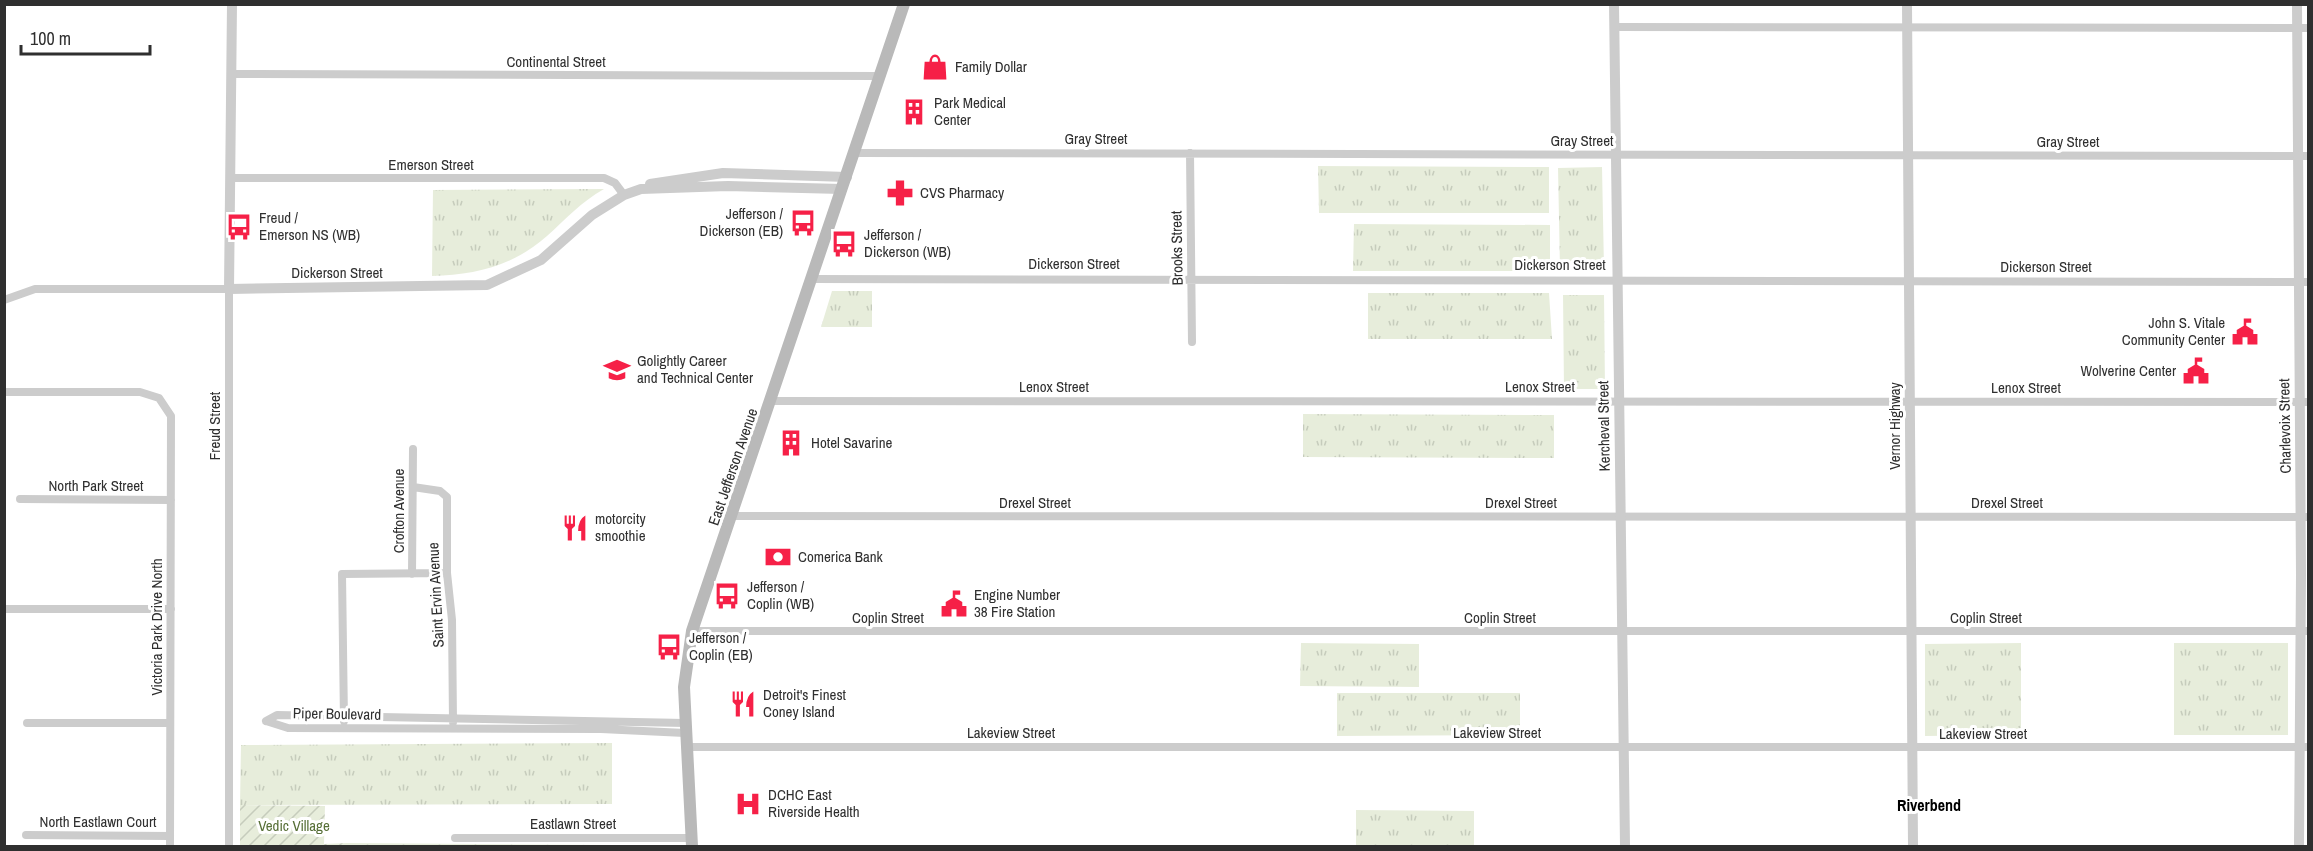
<svg xmlns="http://www.w3.org/2000/svg" width="2313" height="851" font-family="'Archivo Narrow',sans-serif">
	<defs>
		<pattern id="grass-tufts" width="24" height="20" patternUnits="userSpaceOnUse" patternTransform="scale(1.5)"><rect width="24" height="20" fill="#e7eddb"/><path d="M3 7l-1-3M5 7V3M7 7l1-3M15 17l-1-3M17 17v-4M19 17l1-3" fill="none" stroke="#c6ccbc"/></pattern>
		<pattern id="garden-furrows" width="10" height="10" patternUnits="userSpaceOnUse" patternTransform="scale(1.5)"><rect width="10" height="10" fill="#e7eddb"/><path d="M-1 1l2-2M0 10L10 0M9 11l2-2" fill="none" stroke="#c6ccbc"/></pattern>
	</defs>
	<rect width="100%" height="100%" fill="#fff"/>
	<!-- grass -->
	<path fill="url(#grass-tufts)" d="M1318 166 1549 167V213H1319Z
		M1602 167 1604 268 1560 269 1558 168Z
		M604 189C581 202 566 219 547 236 513 266 476 275 432 276L433 190Z
		M1354 224 1550 225V271H1353Z
		M832 291H872V327H821Z
		M1368 293H1549L1552 339H1368Z
		M1563 295H1604L1605 389H1564Z
		M1303 414 1554 415V458L1303 457Z
		M1301 643 1419 644V687L1300 686Z
		M2021 643V735L1925 736V644Z
		M2174 643H2288V735H2174Z
		M1337 693H1520V735L1337 736Z
		M612 743V804L240 805 241 745Z
		M1356 810 1474 811V846H1356Z
		M347 843 615 845V846H347Z"/>
	<!-- garden -->
	<path fill="url(#garden-furrows)" d="M240 805 325 806 324 844 347 843V846H240Z"/>
	<g fill="none" stroke-linecap="round" stroke-linejoin="round">
		<!-- minor -->
		<path stroke="#ccc" stroke-width="8" d="M1614 27 2308 28
			M232 74 881 76
			M855 153 2308 156
			M1190 153 1192 342
			M231 178H604L615 183 624 195
			M812 279 2308 282
			M4 300 35 289H229V846
			M4 392H140L159 398 171 416 170 846
			M772 401 2308 402
			M413 487 440 491 447 497V573L452 620 453 722
			M20 499 171 500
			M733 516 2308 517
			M412 574 413 449
			M4 609H171
			M692 631H2308
			M266 721 277 715 685 723
			M266 721 288 728 601 729 685 733
			M344 721 342 574 447 573
			M27 723H170
			M686 747H2308
			M26 835 170 836
			M455 838H691"/>
		<!-- tertiary -->
		<path stroke="#ccc" stroke-width="10" d="M232 4 229 289 487 285 541 260 592 215 624 195 641 189 728 186 842 189
			M1614 4 1625 846
			M1907 4 1913 846
			M2297 4 2301 574 2299 846
			M650 184 723 173 847 177"/>
		<!-- secondary -->
		<path stroke="#b9b9b9" stroke-width="12" d="M692 846 684 687 692 631 904 4"/>
	</g>
	<!-- icons -->
	<defs>
		<g id="shop-bare" transform="scale(2.07)"><path d="M-5-2.5h2.3a2.7 3.5 0 0 1 5.4 0H5L5.5 6h-11ZM-1.5-2.5h3a1.5 2.3 0 0 0-3 0Z" fill="#f62047" stroke="#fff" stroke-width="2.5" paint-order="stroke"/></g>
		<g id="building-bare" transform="scale(2.07)"><path d="M-4-6H4V6H1V3H-1V6H-4ZM-2.5-4.3h1.7v1.8h-1.7ZM.8-4.3h1.7v1.8H.8ZM-2.5-1h1.7V.8h-1.7ZM.8-1h1.7V.8H.8Z" fill="#f62047" stroke="#fff" stroke-width="2.5" paint-order="stroke"/></g>
		<g id="pharmacy-bare" transform="scale(2.07)"><path d="M-2-6h4v4h4v4h-4v4h-4v-4h-4v-4h4Z" fill="#f62047" stroke="#fff" stroke-width="2.5" paint-order="stroke"/></g>
		<g id="bus-bare" transform="scale(2.07)"><path d="M-5-6H5V4H4V6H2V4H-2V6H-4V4H-5ZM-3.5-4V0h7V-4ZM-3.5 1.2v1.5H-2V1.2ZM2 1.2v1.5H3.5V1.2Z" fill="#f62047" stroke="#fff" stroke-width="2.5" paint-order="stroke"/></g>
		<g id="civic-bare" transform="scale(2.07)"><path d="M-.6-6.5H3V-4.5H.6V-3L4-1V1h2V6H-6V1h2V-1L-.6-3ZM-1.2 2.5V6h2.4V2.5Z" fill="#f62047" stroke="#fff" stroke-width="2.5" paint-order="stroke"/></g>
		<g id="school-bare" transform="scale(2.07)"><path d="M0-5L7-2L0 1L-7-2ZM-4 1L0 2.5L4 1V4Q0 6-4 4Z" fill="#f62047" stroke="#fff" stroke-width="2.5" paint-order="stroke"/></g>
		<g id="restaurant-bare" transform="scale(2.07)"><path d="M-5-6h1v4h1v-4h1v4h1v-4h1v5L-1.5 .5V6h-2V.5L-5-1ZM5-6V6H3V1.5H1.5Q1.5-4 5-6Z" fill="#f62047" stroke="#fff" stroke-width="2.5" paint-order="stroke"/></g>
		<g id="bank-bare" transform="scale(2.07)"><path d="M-6-4H6V4H-6ZM0-2.3a2.3 2.3 0 1 0 0 4.6a2.3 2.3 0 1 0 0-4.6Z" fill="#f62047" stroke="#fff" stroke-width="2.5" paint-order="stroke"/></g>
		<g id="hospital-bare" transform="scale(2.07)"><path d="M-5-5h3v3.5h4V-5h3V5h-3V1.5h-4V5h-3Z" fill="#f62047" stroke="#fff" stroke-width="2.5" paint-order="stroke"/></g>
	</defs>
	<g fill-rule="evenodd">
		<use href="#shop-bare" x="935" y="67"/>
		<use href="#building-bare" x="914" y="112"/>
		<use href="#pharmacy-bare" x="900" y="193"/>
		<use href="#bus-bare" x="803" y="223"/>
		<use href="#bus-bare" x="239" y="227"/>
		<use href="#bus-bare" x="844" y="244"/>
		<use href="#civic-bare" x="2245" y="332"/>
		<use href="#school-bare" x="617" y="370"/>
		<use href="#civic-bare" x="2196" y="371"/>
		<use href="#building-bare" x="791" y="443"/>
		<use href="#restaurant-bare" x="575" y="528"/>
		<use href="#bank-bare" x="778" y="557"/>
		<use href="#bus-bare" x="727" y="596"/>
		<use href="#civic-bare" x="954" y="604"/>
		<use href="#bus-bare" x="669" y="647"/>
		<use href="#restaurant-bare" x="743" y="704"/>
		<use href="#hospital-bare" x="748" y="804"/>
	</g>
	<g text-anchor="middle" stroke-width="6" stroke-linejoin="round" paint-order="stroke">
		<!-- street labels -->
		<g font-size="15" fill="#2f2f2f" stroke="#fff">
			<text x="556" y="67">Continental Street</text>
			<text x="1096" y="144">Gray Street</text>
			<text x="1582" y="146">Gray Street</text>
			<text x="2068" y="147">Gray Street</text>
			<text x="431" y="170">Emerson Street</text>
			<text transform="translate(1177 248) rotate(-91)" y="5">Brooks Street</text>
			<text x="1074" y="269">Dickerson Street</text>
			<text x="1560" y="270">Dickerson Street</text>
			<text x="2046" y="272">Dickerson Street</text>
			<text x="337" y="278">Dickerson Street</text>
			<text x="1054" y="392">Lenox Street</text>
			<text x="1540" y="392">Lenox Street</text>
			<text x="2026" y="393">Lenox Street</text>
			<text transform="translate(215 426) rotate(-90)" y="5">Freud Street</text>
			<text transform="translate(1604 426) rotate(-91)" y="5">Kercheval Street</text>
			<text transform="translate(1895 426) rotate(-90)" y="5">Vernor Highway</text>
			<text transform="translate(2285 426) rotate(-91)" y="5">Charlevoix Street</text>
			<text transform="translate(733 467) rotate(-71)" y="5">East Jefferson Avenue</text>
			<text x="96" y="491">North Park Street</text>
			<text x="1035" y="508">Drexel Street</text>
			<text x="1521" y="508">Drexel Street</text>
			<text x="2007" y="508">Drexel Street</text>
			<text transform="translate(399 511) rotate(-90)" y="5">Crofton Avenue</text>
			<text transform="translate(436 595) rotate(-93)" y="5">Saint Ervin Avenue</text>
			<text x="888" y="623">Coplin Street</text>
			<text x="1500" y="623">Coplin Street</text>
			<text x="1986" y="623">Coplin Street</text>
			<text transform="translate(157 627) rotate(-90)" y="5">Victoria Park Drive North</text>
			<text transform="translate(337 714) rotate(1)" y="5">Piper Boulevard</text>
			<text x="1011" y="738">Lakeview Street</text>
			<text x="1497" y="738">Lakeview Street</text>
			<text x="1983" y="739">Lakeview Street</text>
			<text x="98" y="827">North Eastlawn Court</text>
			<text x="573" y="829">Eastlawn Street</text>
		</g>
		<!-- poi labels -->
		<g font-size="15" fill="#2f2f2f" stroke="#fff" text-anchor="start">
			<text x="955" y="72">Family Dollar</text>
			<text x="934" y="108">Park Medical<tspan x="934" dy="17">Center</tspan></text>
			<text x="920" y="198">CVS Pharmacy</text>
			<text x="783" y="219" text-anchor="end">Jefferson /<tspan x="783" dy="17">Dickerson (EB)</tspan></text>
			<text x="259" y="223">Freud /<tspan x="259" dy="17">Emerson NS (WB)</tspan></text>
			<text x="864" y="240">Jefferson /<tspan x="864" dy="17">Dickerson (WB)</tspan></text>
			<text x="2225" y="328" text-anchor="end">John S. Vitale<tspan x="2225" dy="17">Community Center</tspan></text>
			<text x="637" y="366">Golightly Career<tspan x="637" dy="17">and Technical Center</tspan></text>
			<text x="2176" y="376" text-anchor="end">Wolverine Center</text>
			<text x="811" y="448">Hotel Savarine</text>
			<text x="595" y="524">motorcity<tspan x="595" dy="17">smoothie</tspan></text>
			<text x="798" y="562">Comerica Bank</text>
			<text x="747" y="592">Jefferson /<tspan x="747" dy="17">Coplin (WB)</tspan></text>
			<text x="974" y="600">Engine Number<tspan x="974" dy="17">38 Fire Station</tspan></text>
			<text x="689" y="643">Jefferson /<tspan x="689" dy="17">Coplin (EB)</tspan></text>
			<text x="763" y="700">Detroit's Finest<tspan x="763" dy="17">Coney Island</tspan></text>
			<text x="768" y="800">DCHC East<tspan x="768" dy="17">Riverside Health</tspan></text>
		</g>
		<!-- park labels -->
		<g font-size="15" fill="#576f37" stroke="#fff">
			<text x="294" y="831">Vedic Village</text>
		</g>
		<!-- neighbourhood labels -->
		<g font-size="16" font-weight="bold" fill="#000" stroke="#fff">
			<text x="1929" y="811">Riverbend</text>
		</g>
	</g>
	<!-- border -->
	<rect width="2313" height="851" fill="none" stroke="#2f2f2f" stroke-width="12"/>
	<!-- scale -->
	<path d="M21 45v9h129v-9" fill="none" stroke="#2f2f2f" stroke-width="3"/>
	<text x="30" y="45" font-size="18" fill="#2f2f2f" stroke="#ffffff" stroke-width="4.5" paint-order="stroke">100 m</text>
</svg>
